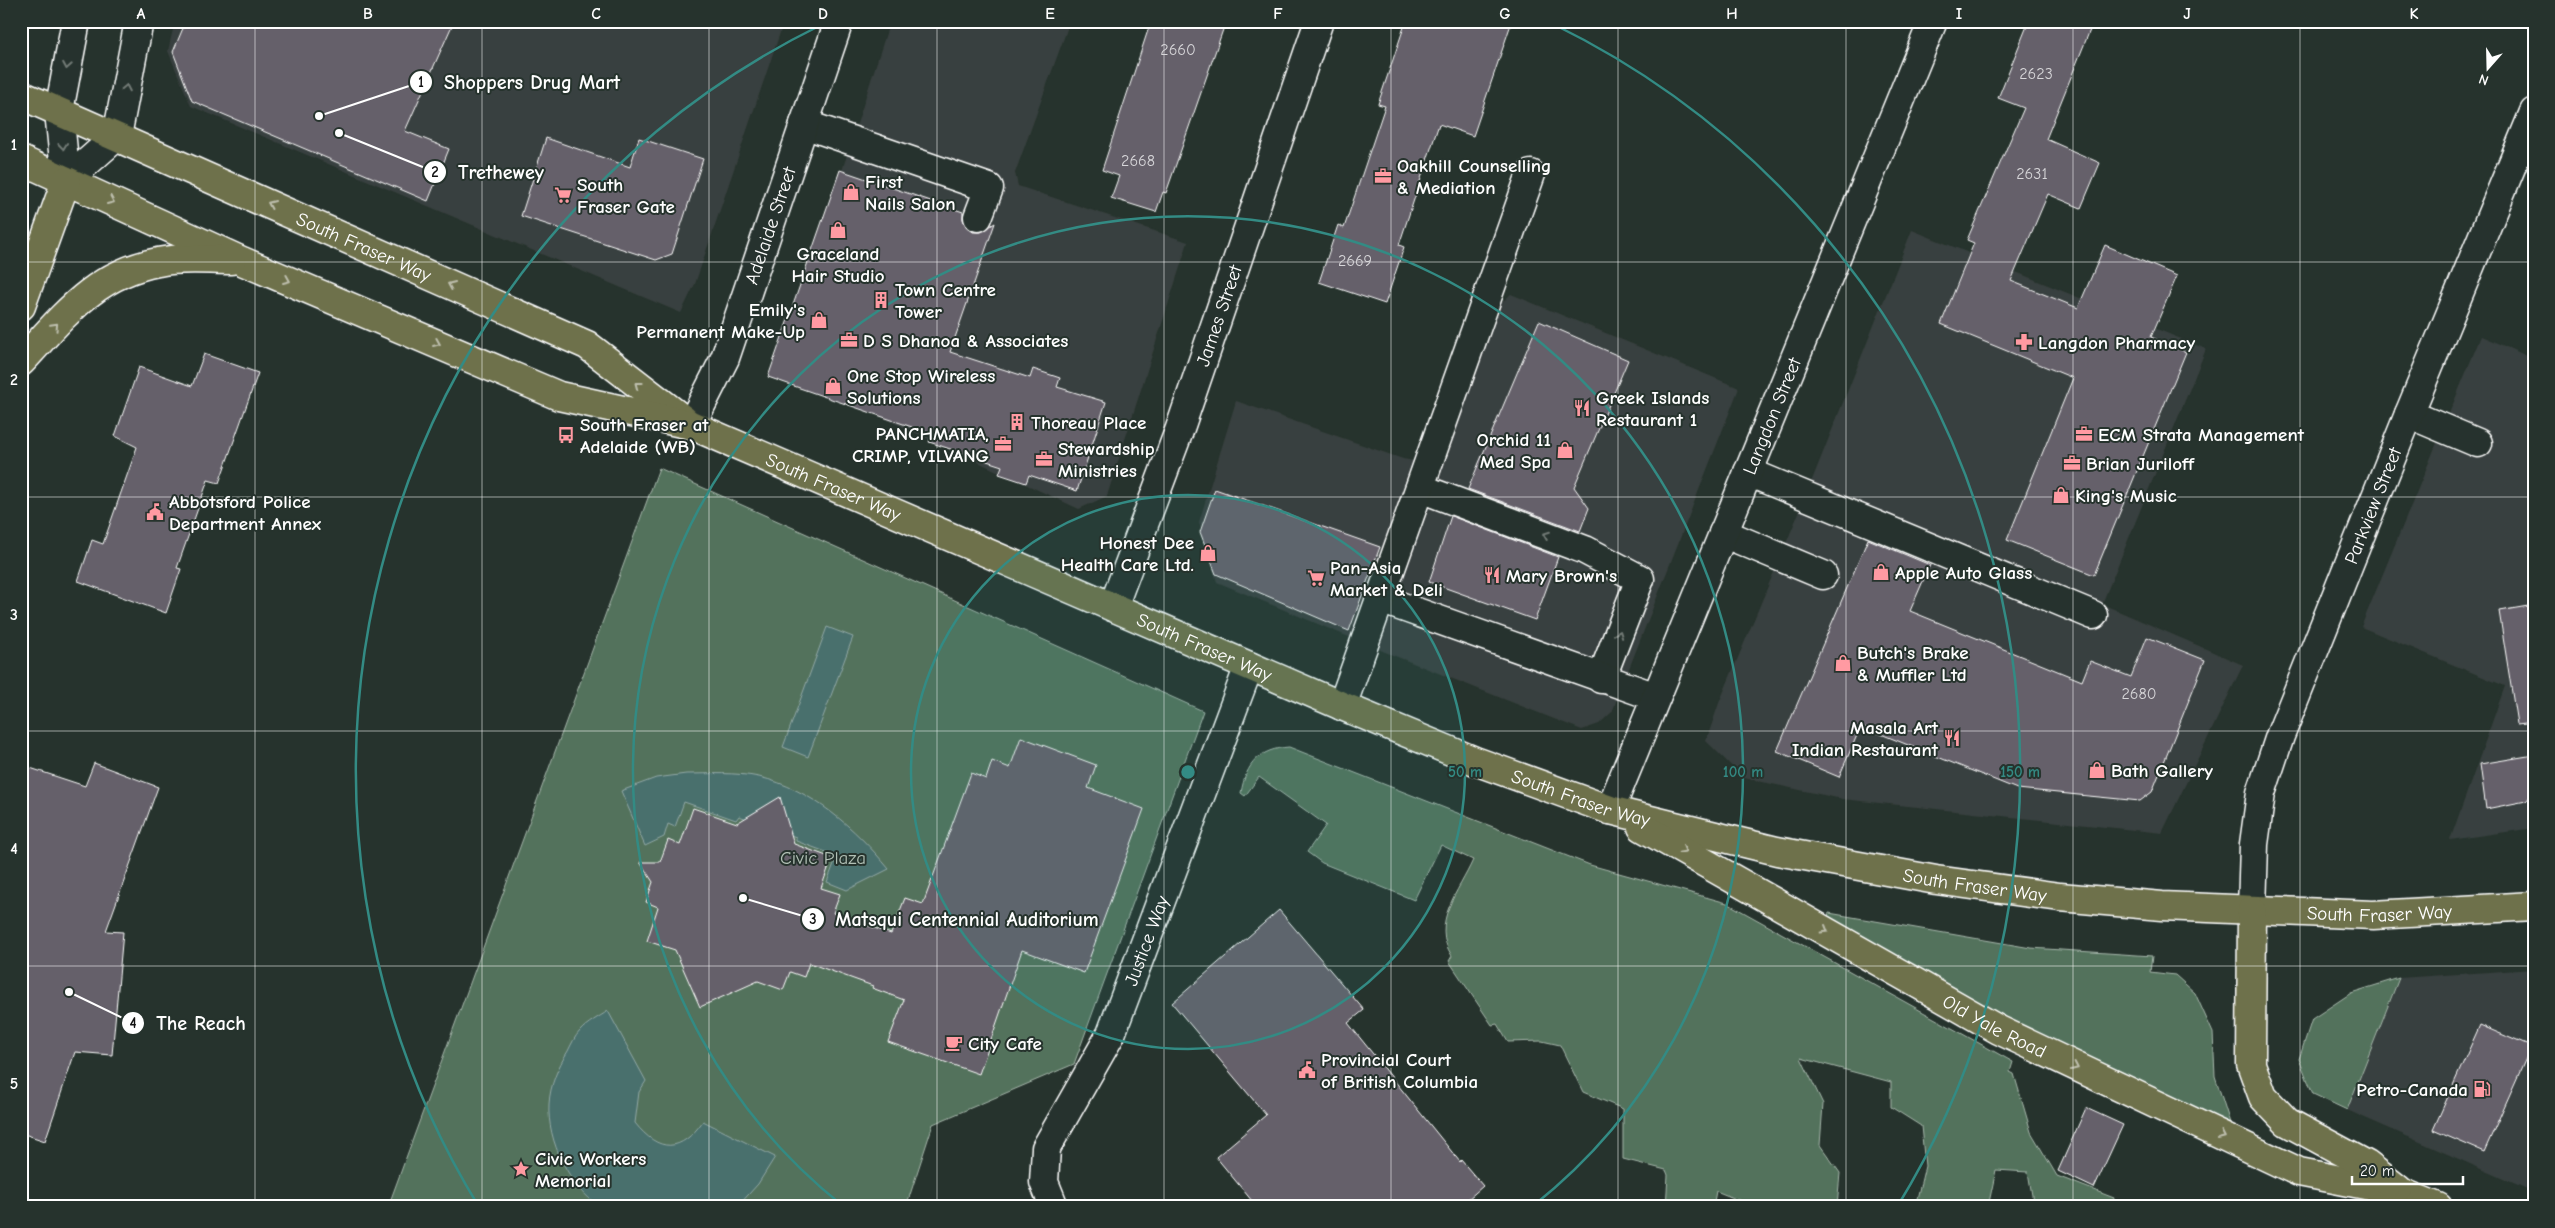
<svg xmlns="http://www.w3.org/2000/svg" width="2555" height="1228" font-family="'Comic Neue',sans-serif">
	<rect width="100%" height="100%" fill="#26332d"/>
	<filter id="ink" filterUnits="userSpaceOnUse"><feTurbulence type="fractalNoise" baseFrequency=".02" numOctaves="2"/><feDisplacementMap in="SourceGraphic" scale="10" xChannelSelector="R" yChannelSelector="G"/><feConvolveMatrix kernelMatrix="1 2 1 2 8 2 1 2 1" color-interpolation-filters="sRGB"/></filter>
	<g filter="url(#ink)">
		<!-- built -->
		<path fill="#39403f" d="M175 21H784L695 284 681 313 191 106 168 51Z
			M890 21H1070L1015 173 1018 186 1188 242 1107 496 1079 509 804 381 788 339Z
			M1912 230 2206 349 2102 604 2243 665 2162 833 1842 799 1744 778 1706 741 1719 703 1800 510Z
			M1511 294 1739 388 1612 712 1599 724 1582 730 1385 652 1217 582 1199 522 1236 401 1403 459 1441 466 1500 304Z
			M2481 336 2534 359V828L2450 840 2505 686 2361 627Z
			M2534 969V1192L2347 1110 2399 978Z"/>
		<!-- green -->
		<path fill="#52725b" stroke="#a8b8ad" d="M659 468 1203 711 1074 1064 933 1124 906 1207H388Z
			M1289 747 1590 865 1727 903 2013 1062 2010 1072 2014 1074 2031 1132 2057 1176 2114 1198 2112 1207H2034L2028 1172 1996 1170 1988 1207H1915L1925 1166 1921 1126 1891 1107V1082L1801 1058 1823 1104 1820 1145 1840 1173 1837 1207H1756L1716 1191 1713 1207H1666L1668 1175 1666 1170 1623 1159V1109L1583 1092 1560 1045 1542 1041 1508 1042 1497 1024 1492 1025 1449 961 1452 956C1430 922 1459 892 1473 860L1441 845 1414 900 1322 863 1307 852 1326 825 1259 777 1245 796 1241 793C1246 763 1260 749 1289 747Z
			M1829 913 2031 948 2152 956 2150 972 2175 975 2195 993 2213 1033 2215 1076 2230 1123 2005 1020 1827 919Z
			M2399 978 2347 1110 2313 1094 2299 1059 2312 1019 2351 993Z"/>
		<!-- water -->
		<path fill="#4a6f6d" stroke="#92a9a7" d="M827 627 853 637 808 757 783 747Z
			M686 774C710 774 735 772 759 777 812 789 855 828 889 869L847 890 827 882 837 856 796 841V837L739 816 736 820 684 802 675 827 668 824 664 837 645 846 621 791 656 778Z
			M608 1011 646 1081 639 1092 635 1123C659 1153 681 1153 703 1121L775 1157 758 1184 739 1205 735 1207H600C569 1186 547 1141 549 1104 550 1085 558 1067 568 1051 571 1045 575 1036 580 1031 587 1023 599 1017 608 1011Z"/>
		<!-- building -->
		<path fill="#65606a" stroke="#fff" d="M186 21H454L405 131 449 149 428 201 192 101 173 52Z
			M1151 21H1226L1166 193 1163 192 1156 212 1111 198 1119 176 1102 170Z
			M1406 21H1512L1473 136 1439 124 1399 245 1404 247 1385 304 1319 282 1338 225 1344 228 1385 106 1378 104Z
			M2029 21H2068L2090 30 2046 139 2100 163 2081 208 2048 194 2011 281 2078 308 2105 245 2177 276 2151 337 2186 352 2094 575 2007 540 2073 378 1941 324 1974 243 1967 240 2024 108 1998 98Z
			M546 138 630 167 639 138 703 159 672 254 656 260 521 216Z
			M840 170 963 212V219L966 226 973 232H981L995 223 950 352 1030 378 1033 369 1060 378 1057 387 1106 402 1077 491 1029 475 1026 483 999 474 1002 466 929 442 932 434 768 377Z
			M1539 321 1628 360 1574 487 1589 508 1580 531 1468 489Z
			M204 354 258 373 219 483 208 480 177 568 181 569 166 613 78 581 92 540 103 544 137 447 115 436 139 367 192 386Z
			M1215 489 1380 547 1349 631 1216 574 1200 532Z
			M1451 516 1558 557 1535 620 1429 582Z
			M1868 539 1930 565 1910 611 2082 681 2090 661 2131 677 2147 637 2205 660 2152 792 2140 801 2017 789 1861 726 1839 777 1777 751Z
			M2534 605V722L2517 724 2499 611Z
			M1021 737 1096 765 1088 788 1144 809 1084 973 1022 950 979 1074 888 1042 904 1000 872 988 873 986 809 963 804 977 790 972 783 990 758 981 700 1007 675 950 647 941 658 907 646 902 653 882 640 862H660L668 840 680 845 693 808 737 823 780 797 794 844 832 858 821 888 840 894 833 913 891 934 905 898 923 904 971 773 986 779 992 761 1010 768Z
			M2534 755V792L2526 801 2486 809 2480 764Z
			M94 763 158 787 106 931 123 932 112 1055 75 1052 45 1141 21 1133V765L85 786Z
			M1279 910 1364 1010 1348 1023 1460 1162 1461 1160 1483 1186 1459 1207H1257L1216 1157 1266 1115 1172 1003Z
			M2480 1025 2531 1047 2484 1152 2433 1130Z
			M2086 1108 2123 1125 2094 1188 2058 1171Z"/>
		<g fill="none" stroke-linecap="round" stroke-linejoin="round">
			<!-- minor casing -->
			<g stroke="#fff" stroke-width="31">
				<g id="minor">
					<path d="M804 124 989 188 978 217"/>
					<path d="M66 181 117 136 139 21"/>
					<path d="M66 181 59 111 76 21"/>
					<path d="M2409 414 2478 443"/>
					<path id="s1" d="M691 425 725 358 839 21"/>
					<path d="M1748 472 2093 615"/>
					<path d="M1420 488 1585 550 1640 579 1601 679"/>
					<path d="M1723 533 1823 575"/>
					<path d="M1380 599 1656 697"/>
					<path id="s2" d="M1113 607 1179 431 1319 21"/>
					<path d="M1342 706 1531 174"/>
					<path id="s3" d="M1610 810 1933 21"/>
					<path id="s4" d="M2252 910 2254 844 2261 793 2280 736 2409 414 2534 112"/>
					<path id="s5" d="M1054 1207 1044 1182 1046 1148 1111 1034 1249 666"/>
				</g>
			</g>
			<!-- major casing -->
			<g stroke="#fff" stroke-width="31">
				<g id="major">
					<path id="s6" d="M21 95 587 345 684 420"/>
					<path id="s7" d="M21 160 242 261 559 396 691 425 1342 706 1475 761 1610 810 1777 851 1936 880 2060 897 2162 906 2373 915 2534 906"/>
					<path d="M21 306 66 181"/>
					<path d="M21 362C63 317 94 274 158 262 181 257 207 260 231 260"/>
					<path id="s8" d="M1642 827 1999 1030 2299 1172 2401 1192 2438 1207"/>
					<path d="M2252 910 2251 1064 2263 1097 2287 1122 2367 1165 2398 1189"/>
				</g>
			</g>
			<!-- minor -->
			<use href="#minor" stroke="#26332d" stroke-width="28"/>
			<!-- major -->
			<use href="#major" stroke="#6e714b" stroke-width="28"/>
		</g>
		<!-- one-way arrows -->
		<defs><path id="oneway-chevron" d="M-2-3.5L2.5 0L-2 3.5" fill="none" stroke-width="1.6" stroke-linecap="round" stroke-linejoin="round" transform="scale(1.25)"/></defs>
		<g stroke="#727a76">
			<use href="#oneway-chevron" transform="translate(67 66) rotate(100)"/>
			<use href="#oneway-chevron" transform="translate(126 88) rotate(-79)"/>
			<use href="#oneway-chevron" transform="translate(63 146) rotate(84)"/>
			<use href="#oneway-chevron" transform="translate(1546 535) rotate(-159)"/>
			<use href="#oneway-chevron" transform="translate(1619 634) rotate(-69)"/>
		</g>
		<g stroke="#bebfae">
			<use href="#oneway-chevron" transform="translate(111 201) rotate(24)"/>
			<use href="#oneway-chevron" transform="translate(271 204) rotate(-156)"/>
			<use href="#oneway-chevron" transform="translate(287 280) rotate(23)"/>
			<use href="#oneway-chevron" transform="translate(451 285) rotate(-156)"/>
			<use href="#oneway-chevron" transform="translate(55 326) rotate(-47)"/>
			<use href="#oneway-chevron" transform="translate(437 343) rotate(23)"/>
			<use href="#oneway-chevron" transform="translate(638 385) rotate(-143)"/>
			<use href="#oneway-chevron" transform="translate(1683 850) rotate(29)"/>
			<use href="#oneway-chevron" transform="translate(1825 930) rotate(30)"/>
			<use href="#oneway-chevron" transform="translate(2075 1067) rotate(25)"/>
			<use href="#oneway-chevron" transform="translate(2222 1136) rotate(25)"/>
		</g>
	</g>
	<!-- grid -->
	<path fill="none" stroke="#fff" stroke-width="1" stroke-opacity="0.55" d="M255 21V1207M482 21V1207M709 21V1207M937 21V1207M1164 21V1207M1391 21V1207M1618 21V1207M1846 21V1207M2073 21V1207M2300 21V1207M21 262H2534M21 497H2534M21 731H2534M21 966H2534"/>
	<!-- distance rings -->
	<circle cx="1188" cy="772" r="277" fill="#338b84" fill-opacity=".12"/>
	<g fill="none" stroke="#338b84" stroke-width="2.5">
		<circle cx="1188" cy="772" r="277"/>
		<path d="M843 1206A555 555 0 1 1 1533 1206"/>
		<path d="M479 1207A832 832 0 0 1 823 24M1553 24A832 832 0 0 1 1897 1207"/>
	</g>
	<!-- icons -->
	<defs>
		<g id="office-bare" transform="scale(1.35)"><path d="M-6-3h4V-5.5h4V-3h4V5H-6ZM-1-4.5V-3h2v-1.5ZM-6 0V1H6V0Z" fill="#ff9aa2" stroke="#26332d" stroke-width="2.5" paint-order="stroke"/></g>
		<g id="shop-bare" transform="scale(1.35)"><path d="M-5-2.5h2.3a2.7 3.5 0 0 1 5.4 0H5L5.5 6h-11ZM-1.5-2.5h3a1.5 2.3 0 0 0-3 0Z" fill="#ff9aa2" stroke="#26332d" stroke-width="2.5" paint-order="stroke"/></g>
		<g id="supermarket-bare" transform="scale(1.35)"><path d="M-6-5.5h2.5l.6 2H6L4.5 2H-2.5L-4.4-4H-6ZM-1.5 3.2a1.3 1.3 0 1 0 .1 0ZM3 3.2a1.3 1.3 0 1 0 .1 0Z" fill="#ff9aa2" stroke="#26332d" stroke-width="2.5" paint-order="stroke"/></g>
		<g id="building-bare" transform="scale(1.35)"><path d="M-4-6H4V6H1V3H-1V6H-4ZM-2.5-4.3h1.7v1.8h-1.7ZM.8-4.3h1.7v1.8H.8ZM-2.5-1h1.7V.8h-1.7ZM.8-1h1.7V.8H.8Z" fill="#ff9aa2" stroke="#26332d" stroke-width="2.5" paint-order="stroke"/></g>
		<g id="pharmacy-bare" transform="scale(1.35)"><path d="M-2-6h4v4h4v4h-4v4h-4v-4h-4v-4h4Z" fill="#ff9aa2" stroke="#26332d" stroke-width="2.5" paint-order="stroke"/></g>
		<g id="restaurant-bare" transform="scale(1.35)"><path d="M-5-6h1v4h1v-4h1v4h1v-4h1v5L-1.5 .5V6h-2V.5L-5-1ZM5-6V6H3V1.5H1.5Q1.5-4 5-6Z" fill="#ff9aa2" stroke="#26332d" stroke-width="2.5" paint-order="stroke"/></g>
		<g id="bus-bare" transform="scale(1.35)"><path d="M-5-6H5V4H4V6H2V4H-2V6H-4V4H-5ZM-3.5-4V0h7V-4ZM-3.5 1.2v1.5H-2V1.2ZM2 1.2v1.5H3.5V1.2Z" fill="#ff9aa2" stroke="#26332d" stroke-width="2.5" paint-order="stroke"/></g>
		<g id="civic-bare" transform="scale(1.35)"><path d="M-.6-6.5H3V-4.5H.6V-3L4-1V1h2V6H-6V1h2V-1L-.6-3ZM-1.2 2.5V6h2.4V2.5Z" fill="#ff9aa2" stroke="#26332d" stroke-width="2.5" paint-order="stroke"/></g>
		<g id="cafe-bare" transform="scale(1.35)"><path d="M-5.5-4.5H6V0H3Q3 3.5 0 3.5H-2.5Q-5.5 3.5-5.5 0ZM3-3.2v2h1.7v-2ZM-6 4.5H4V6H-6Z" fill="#ff9aa2" stroke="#26332d" stroke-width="2.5" paint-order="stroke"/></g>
		<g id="fuel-bare" transform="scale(1.35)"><path d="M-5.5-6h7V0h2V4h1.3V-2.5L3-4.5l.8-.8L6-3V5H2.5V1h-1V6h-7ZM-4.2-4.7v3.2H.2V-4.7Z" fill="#ff9aa2" stroke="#26332d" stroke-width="2.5" paint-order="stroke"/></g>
		<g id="sight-bare" transform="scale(1.35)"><path d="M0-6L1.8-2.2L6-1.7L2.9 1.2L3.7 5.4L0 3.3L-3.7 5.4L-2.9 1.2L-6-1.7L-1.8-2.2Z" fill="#ff9aa2" stroke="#26332d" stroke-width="2.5" paint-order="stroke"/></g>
	</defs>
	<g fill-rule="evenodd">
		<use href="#office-bare" x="1383" y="176"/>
		<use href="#shop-bare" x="851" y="192"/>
		<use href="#supermarket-bare" x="563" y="195"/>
		<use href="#shop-bare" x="838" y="230"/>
		<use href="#building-bare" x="881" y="300"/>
		<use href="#shop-bare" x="819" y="320"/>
		<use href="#office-bare" x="849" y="340"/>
		<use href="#pharmacy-bare" x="2024" y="342"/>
		<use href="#shop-bare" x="833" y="386"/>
		<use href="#restaurant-bare" x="1582" y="408"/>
		<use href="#building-bare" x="1017" y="422"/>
		<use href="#office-bare" x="2084" y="434"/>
		<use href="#bus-bare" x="566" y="435"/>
		<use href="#office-bare" x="1003" y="444"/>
		<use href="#shop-bare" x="1565" y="450"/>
		<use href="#office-bare" x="1044" y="459"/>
		<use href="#office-bare" x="2072" y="463"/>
		<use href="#shop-bare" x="2061" y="495"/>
		<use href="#civic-bare" x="155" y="512"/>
		<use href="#shop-bare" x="1208" y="553"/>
		<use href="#shop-bare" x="1881" y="572"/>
		<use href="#restaurant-bare" x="1492" y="575"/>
		<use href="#supermarket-bare" x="1316" y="578"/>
		<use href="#shop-bare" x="1843" y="663"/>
		<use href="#restaurant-bare" x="1952" y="738"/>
		<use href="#shop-bare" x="2097" y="770"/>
		<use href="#cafe-bare" x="954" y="1043"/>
		<use href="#civic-bare" x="1307" y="1070"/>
		<use href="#fuel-bare" x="2482" y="1089"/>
		<use href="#sight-bare" x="521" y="1169"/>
	</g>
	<g text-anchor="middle" stroke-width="4" stroke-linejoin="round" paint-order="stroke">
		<!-- number labels -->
		<g font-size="16" fill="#d8d7da">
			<text x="1178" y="55">2660</text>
			<text x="2036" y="79">2623</text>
			<text x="1138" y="166">2668</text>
			<text x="2032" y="179">2631</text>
			<text x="1355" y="266">2669</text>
			<text x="2139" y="699">2680</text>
		</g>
		<!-- poi labels -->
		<g font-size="19" font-weight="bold" fill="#fff" stroke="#26332d" text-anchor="start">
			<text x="1397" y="172">Oakhill Counselling<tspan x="1397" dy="22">&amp; Mediation</tspan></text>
			<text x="865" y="188">First<tspan x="865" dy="22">Nails Salon</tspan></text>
			<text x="577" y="191">South<tspan x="577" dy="22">Fraser Gate</tspan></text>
			<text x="838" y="260" text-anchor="middle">Graceland<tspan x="838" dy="22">Hair Studio</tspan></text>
			<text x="895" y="296">Town Centre<tspan x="895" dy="22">Tower</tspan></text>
			<text x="805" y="316" text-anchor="end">Emily's<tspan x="805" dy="22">Permanent Make-Up</tspan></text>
			<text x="863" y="347">D S Dhanoa &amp; Associates</text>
			<text x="2038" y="349">Langdon Pharmacy</text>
			<text x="847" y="382">One Stop Wireless<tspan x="847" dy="22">Solutions</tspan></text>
			<text x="1596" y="404">Greek Islands<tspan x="1596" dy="22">Restaurant 1</tspan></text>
			<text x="1031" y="429">Thoreau Place</text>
			<text x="580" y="431">South Fraser at<tspan x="580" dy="22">Adelaide (WB)</tspan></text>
			<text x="989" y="440" text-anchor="end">PANCHMATIA,<tspan x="989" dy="22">CRIMP, VILVANG</tspan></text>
			<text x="2098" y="441">ECM Strata Management</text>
			<text x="1551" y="446" text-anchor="end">Orchid 11<tspan x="1551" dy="22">Med Spa</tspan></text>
			<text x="1058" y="455">Stewardship<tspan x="1058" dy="22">Ministries</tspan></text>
			<text x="2086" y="470">Brian Juriloff</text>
			<text x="2075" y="502">King's Music</text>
			<text x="169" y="508">Abbotsford Police<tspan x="169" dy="22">Department Annex</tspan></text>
			<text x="1194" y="549" text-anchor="end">Honest Dee<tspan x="1194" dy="22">Health Care Ltd.</tspan></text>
			<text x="1330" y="574">Pan-Asia<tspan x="1330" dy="22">Market &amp; Deli</tspan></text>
			<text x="1895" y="579">Apple Auto Glass</text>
			<text x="1506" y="582">Mary Brown's</text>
			<text x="1857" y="659">Butch's Brake<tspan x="1857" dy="22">&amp; Muffler Ltd</tspan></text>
			<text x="1938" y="734" text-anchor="end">Masala Art<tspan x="1938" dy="22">Indian Restaurant</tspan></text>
			<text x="2111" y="777">Bath Gallery</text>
			<text x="968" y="1050">City Cafe</text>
			<text x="1321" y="1066">Provincial Court<tspan x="1321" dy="22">of British Columbia</tspan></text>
			<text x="2468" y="1096" text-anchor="end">Petro-Canada</text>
			<text x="535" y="1165">Civic Workers<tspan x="535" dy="22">Memorial</tspan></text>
		</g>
		<!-- street labels -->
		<g font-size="19" fill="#fff" stroke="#26332d">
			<text dy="7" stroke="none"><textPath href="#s1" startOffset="215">Adelaide Street</textPath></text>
			<text dy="7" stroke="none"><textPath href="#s6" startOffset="375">South Fraser Way</textPath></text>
			<text dy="7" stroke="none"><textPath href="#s2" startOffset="310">James Street</textPath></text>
			<text dy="7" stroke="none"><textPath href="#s3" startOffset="426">Langdon Street</textPath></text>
			<text dy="7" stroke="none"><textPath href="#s7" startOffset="878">South Fraser Way</textPath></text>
			<text dy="7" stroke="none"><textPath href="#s4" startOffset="426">Parkview Street</textPath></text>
			<text dy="7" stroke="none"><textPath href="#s7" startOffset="1282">South Fraser Way</textPath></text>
			<text dy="7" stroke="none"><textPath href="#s7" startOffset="1688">South Fraser Way</textPath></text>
			<text dy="7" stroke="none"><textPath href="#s7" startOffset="2092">South Fraser Way</textPath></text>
			<text dy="7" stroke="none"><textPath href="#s7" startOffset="2498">South Fraser Way</textPath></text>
			<text dy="7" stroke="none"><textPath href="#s5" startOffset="292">Justice Way</textPath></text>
			<text dy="7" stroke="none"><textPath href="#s8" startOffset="405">Old Yale Road</textPath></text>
		</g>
		<!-- park labels -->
		<g font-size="19" fill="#b1c0b5" stroke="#26332d">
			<text x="823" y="864">Civic Plaza</text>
		</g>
	</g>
	<circle cx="1188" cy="772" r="8" fill="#338b84" stroke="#26332d" stroke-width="2.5"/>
	<g font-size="15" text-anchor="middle" font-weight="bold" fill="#338b84" stroke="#26332d" stroke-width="4" stroke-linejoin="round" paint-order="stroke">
		<text x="1465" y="777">50 m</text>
		<text x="1743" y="777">100 m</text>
		<text x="2020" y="777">150 m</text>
	</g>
	<!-- callouts -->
	<path fill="none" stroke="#fff" stroke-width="2" d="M319 116L421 82M339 133L435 172M743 898L813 919M69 992L133 1023"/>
	<g fill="#fff" stroke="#26332d" stroke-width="2">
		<circle cx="319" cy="116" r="5"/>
		<circle cx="339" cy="133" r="5"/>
		<circle cx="743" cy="898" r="5"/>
		<circle cx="69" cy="992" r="5"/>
		<circle cx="421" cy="82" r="12"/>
		<circle cx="435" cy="172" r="12"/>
		<circle cx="813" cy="919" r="12"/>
		<circle cx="133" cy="1023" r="12"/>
	</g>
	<g font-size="15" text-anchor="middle" font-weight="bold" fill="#111">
		<text x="421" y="87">1</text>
		<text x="435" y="177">2</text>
		<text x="813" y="924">3</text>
		<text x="133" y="1028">4</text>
	</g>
	<g font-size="20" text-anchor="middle" font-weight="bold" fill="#fff" stroke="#26332d" stroke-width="4" stroke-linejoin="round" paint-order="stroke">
		<text x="532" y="89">Shoppers Drug Mart</text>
		<text x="501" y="179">Trethewey</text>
		<text x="967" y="926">Matsqui Centennial Auditorium</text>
		<text x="201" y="1030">The Reach</text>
	</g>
	<!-- margin -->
	<rect width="2555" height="1228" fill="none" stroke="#26332d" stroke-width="55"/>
	<!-- north arrow -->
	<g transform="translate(2488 68) rotate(200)" stroke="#26332d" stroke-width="4" paint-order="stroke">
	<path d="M0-4L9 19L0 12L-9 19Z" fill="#ffffff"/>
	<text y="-8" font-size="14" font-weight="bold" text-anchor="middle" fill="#ffffff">N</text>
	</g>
	<!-- scale -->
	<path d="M2352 1176v8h111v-8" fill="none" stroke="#ffffff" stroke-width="2.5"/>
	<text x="2360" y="1176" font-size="15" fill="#ffffff" stroke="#26332d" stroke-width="4" paint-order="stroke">20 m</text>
	<rect x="28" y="28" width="2500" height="1172" fill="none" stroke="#fff" stroke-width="2"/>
	<g font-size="16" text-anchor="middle" font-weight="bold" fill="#fff">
		<text x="141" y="19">A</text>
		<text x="368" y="19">B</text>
		<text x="596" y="19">C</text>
		<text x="823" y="19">D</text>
		<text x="1050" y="19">E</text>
		<text x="1278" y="19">F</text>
		<text x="1505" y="19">G</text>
		<text x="1732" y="19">H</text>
		<text x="1959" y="19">I</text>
		<text x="2187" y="19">J</text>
		<text x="2414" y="19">K</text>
		<text x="14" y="150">1</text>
		<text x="14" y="385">2</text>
		<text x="14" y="620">3</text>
		<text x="14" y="854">4</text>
		<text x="14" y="1089">5</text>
	</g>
</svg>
